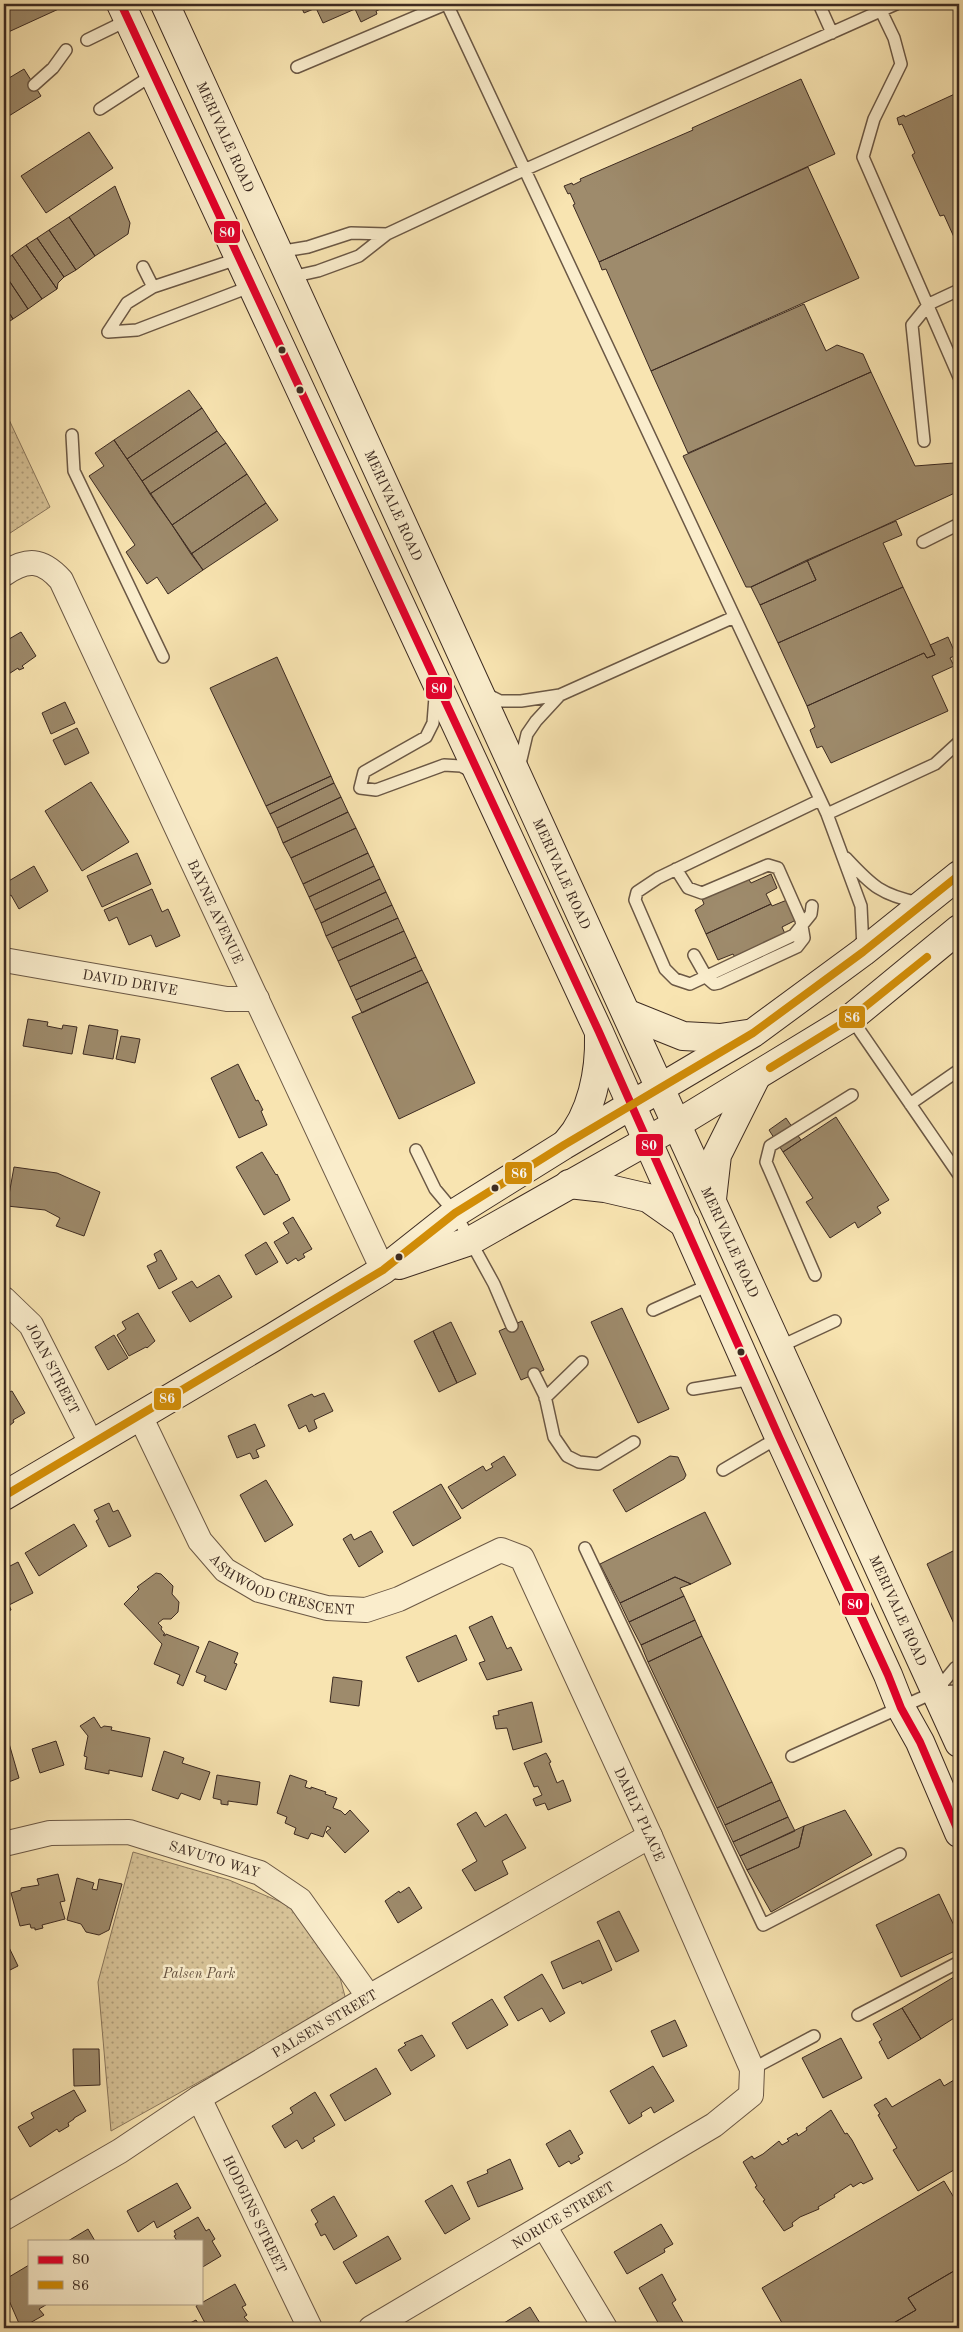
<svg xmlns="http://www.w3.org/2000/svg" width="963" height="2332" font-family="'Old Standard TT',serif">
	<defs>
		<pattern id="grass-dots" width="8" height="8" patternUnits="userSpaceOnUse" patternTransform="scale(1.25)"><rect width="8" height="8" fill="#d8c499"/><path d="M2 2h.1M6 6h.1" fill="none" stroke="#b09f7c" stroke-width="1.8" stroke-linecap="round"/></pattern>
	</defs>
	<rect width="100%" height="100%" fill="#f8e4b1"/>
	<filter id="stains"><feTurbulence type="fractalNoise" baseFrequency=".004" numOctaves="4"/><feColorMatrix values="0 0 0 0 .2 0 0 0 0 .09 0 0 0 0 .02 0 0 0 .5 -.17"/></filter>
	<radialGradient id="worn" r=".72"><stop offset=".6" stop-color="#630" stop-opacity="0"/><stop offset="1" stop-color="#630" stop-opacity=".3"/></radialGradient>
	<!-- grass -->
	<path fill="url(#grass-dots)" stroke="#8a775d" d="M4 409 50 507 4 537Z
		M133 1852 229 1880 290 1906 336 1963 346 2000 111 2131 98 1982Z"/>
	<!-- building -->
	<path fill="#9e8b6c" stroke="#3c2a21" d="M4 4H62L63 7 4 34Z
		M300 4H353L355 9 323 23 316 8 304 13Z
		M353 4H366L355 9Z
		M366 4H392L376 11 377 14 361 22 355 9Z
		M24 69 41 96 4 119V81Z
		M801 79 835 154 599 262 573 205 575 204 570 193 568 194 564 186 572 183 573 185 581 181 580 179 693 130 692 128Z
		M959 92V252H958L955 247 958 246 944 215 940 216 912 155 915 153 902 124 899 125 897 118 904 115 905 117Z
		M89 132 113 168 46 213 21 176Z
		M808 167 859 278 651 371 606 269 602 270 599 262Z
		M115 186 130 223 128 234 95 256 69 217Z
		M69 217 95 256 76 270 49 230Z
		M49 230 76 270 64 277 37 238Z
		M37 238 64 277 58 283 57 289 26 245Z
		M26 245 57 289 42 299 12 255Z
		M12 255 42 299 28 309 4 273V261Z
		M4 273 28 309 13 319 4 305Z
		M804 304 826 351 837 345 863 354 871 372 688 453 651 371Z
		M4 305 13 319 4 325Z
		M871 372 915 466 954 463 957 492 751 587H746L683 456Z
		M189 390 202 408 127 459 114 440Z
		M202 408 217 431 142 481 127 459Z
		M217 431 226 443 150 494 142 481Z
		M114 440 203 570 168 594 157 577 147 584 126 552 135 545 89 476 104 466 95 453Z
		M226 443 247 474 172 525 150 494Z
		M247 474 266 503 191 554 172 525Z
		M266 503 278 520 203 570 191 554Z
		M896 521 902 535 883 543 903 587 778 643 760 605 816 580 807 560Z
		M807 560 816 580 760 605 751 587Z
		M903 587 935 655 927 658 924 653 807 706 778 643Z
		M21 632 36 656 22 666 24 668 19 670 18 668 4 677V642Z
		M948 637 956 655 950 658 954 666 932 676 948 711 831 763 822 746 817 748 810 730 815 727 807 706 924 653 927 658 935 655 930 645Z
		M277 657 331 776 266 806 210 688Z
		M65 702 75 723 51 734 42 713Z
		M77 728 89 753 65 765 53 740Z
		M331 776 334 783 270 814 266 806Z
		M91 782 129 842 82 871 45 811Z
		M334 783 341 797 277 828 270 814Z
		M341 797 348 812 283 843 277 828Z
		M348 812 356 828 291 858 283 843Z
		M356 828 368 853 303 884 291 858Z
		M137 853 151 884 102 907 87 876Z
		M368 853 374 866 309 897 303 884Z
		M34 866 48 891 19 909 11 895 4 899V878L7 882Z
		M374 866 380 879 315 910 309 897Z
		M771 874 777 888 766 894 771 904 706 934 695 910 704 904 702 899 748 878 751 883Z
		M380 879 386 892 321 923 315 910Z
		M152 889 162 912 168 909 180 936 156 947 151 935 129 945 117 917 109 921 104 910Z
		M386 892 392 905 326 936 321 923Z
		M787 900 796 920 782 927 786 936 736 959 733 954 718 960 706 934 771 904 772 906Z
		M392 905 398 918 332 948 326 936Z
		M398 918 404 931 338 961 332 948Z
		M404 931 416 957 350 987 338 961Z
		M416 957 422 970 356 1000 350 987Z
		M422 970 428 982 362 1013 356 1000Z
		M428 982 475 1083 399 1119 352 1017Z
		M28 1019 48 1022 47 1026 62 1029 63 1025 77 1027 72 1054 23 1046Z
		M89 1025 118 1030 113 1059 83 1054Z
		M121 1036 140 1039 135 1063 116 1059Z
		M238 1064 256 1101 258 1100 263 1110 261 1111 267 1125 239 1138 211 1078Z
		M836 1117 889 1200 877 1207 881 1213 858 1228 855 1222 830 1238 806 1202 813 1198 783 1152Z
		M786 1118 801 1140 783 1152 769 1130Z
		M262 1152 276 1175 277 1174 290 1200 264 1215 236 1167Z
		M14 1167 57 1173 100 1192 84 1236 56 1226 60 1218 45 1210 7 1206Z
		M293 1217 312 1249 303 1254 305 1257 298 1261 296 1258 287 1264 274 1242 289 1233 283 1223Z
		M266 1242 278 1262 256 1275 245 1255Z
		M161 1250 177 1279 159 1289 147 1266 157 1261 154 1254Z
		M219 1275 232 1297 190 1322 172 1292 192 1281 197 1288Z
		M622 1308 669 1409 638 1423 591 1322Z
		M138 1313 155 1341 147 1348 146 1347 129 1356 117 1335 126 1329 122 1322Z
		M522 1321 544 1370 521 1380 499 1331Z
		M451 1322 476 1374 457 1383 433 1331Z
		M433 1331 457 1383 439 1392 414 1341Z
		M114 1335 128 1358 108 1370 95 1347Z
		M5 1390 7 1393 12 1391 25 1413 13 1420 14 1422 9 1426 7 1423 4 1425Z
		M324 1393 333 1411 314 1420 317 1428 309 1432 306 1425 299 1429 288 1405 312 1394 314 1397Z
		M255 1424 265 1446 256 1450 259 1457 253 1459 250 1453 237 1458 228 1436Z
		M504 1456 516 1475 462 1509 448 1487 483 1466 486 1471 493 1467 491 1464Z
		M670 1456 678 1457 686 1475 684 1479 626 1512 613 1490Z
		M266 1480 293 1525 265 1542 240 1495Z
		M441 1484 461 1518 413 1546 393 1512Z
		M109 1503 113 1512 118 1510 131 1536 109 1547 96 1521 99 1519 94 1510Z
		M705 1512 731 1564 691 1584 675 1577 620 1603 600 1564Z
		M74 1524 87 1546 39 1576 25 1553Z
		M371 1531 383 1552 359 1567 343 1539 351 1534 354 1540Z
		M959 1548V1624L955 1626 927 1564Z
		M18 1562 33 1593 9 1605 11 1610 6 1612 4 1608V1569Z
		M156 1573 161 1574 173 1586 172 1594 179 1602 178 1612 171 1619H163L158 1623 162 1627 161 1629 165 1634 163 1635 165 1636 166 1634 199 1647 183 1686 177 1683 180 1675 154 1664 162 1644 124 1604 139 1589 137 1587Z
		M675 1577 691 1584 680 1588 684 1596 629 1622 620 1603Z
		M684 1596 695 1620 641 1645 629 1622Z
		M492 1616 507 1649 511 1647 522 1670 487 1680 479 1663 485 1661 469 1627Z
		M695 1620 702 1636 648 1662 641 1645Z
		M456 1635 467 1660 418 1682 406 1657Z
		M702 1636 772 1782 717 1808 648 1662Z
		M209 1641 238 1653 234 1663 237 1664 226 1690 204 1681 206 1676 196 1672Z
		M333 1677 362 1681 359 1706 330 1702Z
		M532 1702 542 1742 513 1750 507 1728 496 1729 493 1716 499 1715 498 1711Z
		M94 1717 101 1728 104 1726 112 1727 111 1730 150 1738 142 1777 109 1770V1774L85 1769 87 1757 84 1756 88 1736 80 1726Z
		M4 1726 19 1778 6 1783 7 1785H4Z
		M56 1741 64 1765 40 1773 32 1749Z
		M164 1751 184 1758 182 1763 210 1772 200 1800 181 1793 178 1799 152 1790Z
		M546 1753 551 1762 549 1763 557 1783 563 1780 571 1801 548 1810 545 1803 536 1806 533 1799 542 1795 538 1786 534 1787 524 1763Z
		M217 1775 260 1782 257 1805 228 1801V1805L221 1804V1800L213 1798Z
		M290 1775 307 1781 305 1787 311 1789V1787L326 1792 325 1794 337 1798 333 1808 341 1811 345 1815 350 1810 369 1831 345 1853 326 1832 331 1828 327 1826 323 1837 311 1833 308 1839 294 1834 296 1828 285 1823 287 1817 277 1813Z
		M772 1782 780 1800 725 1825 717 1808Z
		M780 1800 788 1817 733 1842 725 1825Z
		M845 1810 872 1855 771 1912 747 1870 799 1847 804 1826Z
		M476 1812 485 1827 506 1814 526 1848 502 1861 508 1874 475 1891 462 1870 477 1861 457 1824Z
		M788 1817 795 1831 740 1856 733 1842Z
		M804 1826 799 1847 747 1870 740 1856Z
		M58 1874 65 1901 60 1902 65 1919 42 1925 43 1928 35 1930V1928H31L30 1924 20 1926 11 1893 21 1890V1888L39 1885 37 1879Z
		M77 1878 94 1883 92 1889 97 1890 99 1879 122 1884 109 1930 99 1935 86 1932 81 1924 67 1920Z
		M409 1887 422 1908 398 1923 385 1901 399 1891 400 1893Z
		M939 1894 959 1936V1949L901 1977 876 1925Z
		M619 1911 639 1951 616 1962 597 1922Z
		M4 1937 18 1966 4 1973Z
		M599 1940 612 1970 582 1984 581 1981 563 1989 551 1962Z
		M542 1974 565 2013 550 2022 542 2008 518 2021 504 1997Z
		M959 1974V2015L921 2039 902 2008Z
		M492 1999 508 2025 467 2049 452 2023Z
		M902 2008 921 2039 888 2059 879 2042 882 2040 873 2024Z
		M675 2020 687 2046 663 2057 651 2031Z
		M422 2035 435 2056 411 2071 398 2050 406 2045 404 2043Z
		M841 2038 862 2078 823 2098 802 2058Z
		M73 2049H99L100 2085 74 2086Z
		M653 2066 674 2101 654 2113 651 2107 641 2113 642 2116 629 2124 610 2091Z
		M376 2068 391 2094 345 2121 330 2095Z
		M959 2077V2167L918 2191 893 2150 897 2148 878 2115 880 2114 874 2105 886 2098 892 2107 940 2079 944 2086Z
		M74 2090 86 2111 74 2118V2119L68 2123 69 2126 59 2132 57 2129 30 2147 18 2127 34 2118 31 2113Z
		M315 2092 335 2125 313 2138 315 2141 302 2149 297 2140 285 2148 272 2126 293 2113 290 2108Z
		M831 2110 845 2134 847 2133 852 2140 873 2179 863 2184 861 2182 853 2187 851 2184 834 2195 835 2197 818 2207 819 2209 800 2217 792 2223 793 2226 784 2231 763 2201 765 2200 755 2187 757 2186 743 2162 752 2156 754 2159 763 2154 779 2141 782 2145 789 2141 787 2139 797 2133 798 2136 807 2130 806 2128Z
		M570 2130 583 2153 578 2156 580 2159 571 2164 569 2161 559 2167 546 2144Z
		M510 2159 523 2189 478 2207 467 2182 488 2173 487 2170Z
		M944 2181 959 2206V2268L908 2298 916 2310 885 2328H785L762 2288Z
		M177 2183 191 2208 157 2228 154 2221 138 2232 127 2211Z
		M452 2185 470 2219 445 2234 425 2201Z
		M334 2196 357 2236 334 2250 325 2234 321 2236 315 2224 318 2222 311 2210Z
		M198 2217 206 2231 209 2229 215 2239 212 2241 221 2256 201 2268V2241H177L174 2236 176 2235 174 2231Z
		M661 2224 673 2244 664 2249 665 2252 627 2274 614 2252Z
		M88 2229 95 2241H68Z
		M388 2236 401 2259 356 2284 343 2262Z
		M29 2265V2303H49L39 2309 44 2315 21 2328 4 2289V2280Z
		M959 2268V2328H885L916 2310 908 2298Z
		M662 2274 676 2300 672 2303 684 2324 677 2328H661L639 2288Z
		M235 2284 246 2305 242 2307 247 2315 244 2317 254 2328H205L203 2324 205 2323 196 2306Z
		M530 2307 543 2328H507L504 2323Z
		M196 2320 201 2328H180Z"/>
	<g fill="none" stroke-linecap="round" stroke-linejoin="round">
		<!-- service casing -->
		<g stroke="#6b5845" stroke-width="14">
			<path id="service" d="M447 4 827 814 861 906 863 949
				M819 4 832 33
				M881 11 894 38 901 64 874 119 863 157 959 377
				M87 40 128 20
				M297 67 446 4
				M34 85 53 68 66 50
				M100 109 154 74
				M278 252 308 247 351 233 387 234
				M143 267 153 287
				M291 277 318 271 359 256 387 234 524 170 896 4
				M108 332 127 303 153 287 240 258
				M108 332 137 330 252 286
				M72 435 74 471 163 657
				M924 441 912 325 929 304 959 290
				M923 542 959 524
				M484 693 500 701H521L560 695 734 617
				M435 697 433 723 426 737 364 772 360 788 376 790 444 765 461 766 473 772
				M519 768 527 734 536 721 560 695
				M827 814 935 764 959 742
				M846 858C872 886 881 895 920 903
				M676 869 688 888 702 893 768 865 778 868 801 920 804 938 797 947 719 983 714 984 707 978 694 955
				M812 906 811 914 794 935 690 984 675 979 665 969 635 900 637 892 658 878 820 800
				M851 1018 959 1175
				M910 1104 959 1070
				M416 1150 435 1189 455 1213 494 1284 512 1326
				M815 1275 766 1162 770 1146 852 1095
				M653 1310 711 1284
				M779 1347 835 1321
				M534 1374 545 1396 554 1437 567 1456 579 1462 598 1464 634 1442
				M693 1389 753 1379
				M545 1398 582 1362
				M723 1470 779 1437
				M585 1548 763 1925 900 1854
				M936 1691 955 1668 959 1666
				M792 1756 935 1692 959 1691
				M858 2015 959 1962
				M752 2069 814 2036"/>
		</g>
		<!-- minor casing -->
		<g stroke="#6b5845" stroke-width="26">
			<g id="minor">
				<path id="s1" d="M4 574C27 558 42 559 61 580L383 1270"/>
				<path id="s2" d="M4 960 227 999H257"/>
				<path id="s3" d="M4 1299 31 1325 92 1445"/>
				<path id="s4" d="M140 1416 200 1541 225 1570 259 1590 327 1608 366 1610 399 1599 501 1550 522 1558 650 1836 752 2069 751 2095 714 2125 371 2328"/>
				<path id="s5" d="M4 1844 50 1833 129 1832 260 1873 300 1900 369 1997"/>
				<path id="s6" d="M199 2098 310 2328"/>
				<path id="s7" d="M4 2218 120 2151 199 2098 369 1997 650 1836"/>
				<path d="M544 2226 605 2328"/>
			</g>
		</g>
		<!-- secondary casing -->
		<g stroke="#3c2a21" stroke-width="30">
			<g id="secondary">
				<path d="M121 4 599 1032 779 1437 888 1675 901 1708 920 1742 959 1833"/>
				<path id="s8" d="M165 4 959 1743"/>
				<path d="M628 1014 683 1036 720 1038 747 1034"/>
				<path d="M567 1142C592 1114 600 1071 599 1035"/>
				<path d="M569 1184 605 1188 648 1198 685 1224"/>
				<path d="M712 1199 717 1155 756 1077"/>
				<path d="M399 1265 470 1241 677 1124 851 1018 959 929"/>
				<path d="M4 1496 272 1338 383 1270 455 1213 564 1145 753 1033 863 952 959 875"/>
			</g>
		</g>
		<!-- service -->
		<use href="#service" stroke="#faedcc" stroke-width="11"/>
		<!-- minor -->
		<use href="#minor" stroke="#faedcc" stroke-width="24"/>
		<!-- secondary -->
		<use href="#secondary" stroke="#faedcc" stroke-width="28"/>
		<!-- bus-1 casing -->
		<g stroke="#faedcc" stroke-width="11">
			<path id="bus-1" d="M121 4 599 1032 779 1437 888 1675 901 1708 920 1742 959 1833"/>
		</g>
		<!-- bus-2 casing -->
		<g stroke="#faedcc" stroke-width="11">
			<path id="bus-2" d="M770 1068 851 1018 927 957
				M4 1496 383 1270 455 1213 564 1145 753 1033 863 952 959 875"/>
		</g>
		<!-- bus-1 -->
		<use href="#bus-1" stroke="#e4002b" stroke-width="8"/>
		<!-- bus-2 -->
		<use href="#bus-2" stroke="#d28d07" stroke-width="8"/>
	</g>
	<!-- markers -->
	<g fill="#3c2a21" stroke="#faedcc" stroke-width="2">
		<circle cx="282" cy="350" r="4.5"/>
		<circle cx="300" cy="390" r="4.5"/>
		<circle cx="495" cy="1188" r="4.5"/>
		<circle cx="399" cy="1257" r="4.5"/>
		<circle cx="741" cy="1352" r="4.5"/>
	</g>
	<g text-anchor="middle" stroke-width="5" stroke-linejoin="round" paint-order="stroke">
		<!-- street labels -->
		<g font-size="14" fill="#3c2a21" stroke="#faedcc">
			<text dy="5" stroke="none"><textPath href="#s8" startOffset="146">MERIVALE ROAD</textPath></text>
			<text dy="5" stroke="none"><textPath href="#s8" startOffset="551">MERIVALE ROAD</textPath></text>
			<text dy="5" stroke="none"><textPath href="#s8" startOffset="956">MERIVALE ROAD</textPath></text>
			<text dy="5" stroke="none"><textPath href="#s1" startOffset="431">BAYNE AVENUE</textPath></text>
			<text dy="5" stroke="none"><textPath href="#s2" startOffset="128">DAVID DRIVE</textPath></text>
			<text dy="5" stroke="none"><textPath href="#s8" startOffset="1361">MERIVALE ROAD</textPath></text>
			<text dy="5" stroke="none"><textPath href="#s3" startOffset="86">JOAN STREET</textPath></text>
			<text dy="5" stroke="none"><textPath href="#s4" startOffset="236">ASHWOOD CRESCENT</textPath></text>
			<text dy="5" stroke="none"><textPath href="#s8" startOffset="1766">MERIVALE ROAD</textPath></text>
			<text dy="5" stroke="none"><textPath href="#s4" startOffset="778">DARLY PLACE</textPath></text>
			<text dy="5" stroke="none"><textPath href="#s5" startOffset="216">SAVUTO WAY</textPath></text>
			<text dy="5" stroke="none"><textPath href="#s7" startOffset="375">PALSEN STREET</textPath></text>
			<text dy="5" stroke="none"><textPath href="#s6" startOffset="129">HODGINS STREET</textPath></text>
			<text transform="translate(563 2215) rotate(-31)" y="5">NORICE STREET</text>
		</g>
		<!-- park labels -->
		<g font-size="14" font-style="italic" fill="#63503f" stroke="#faedcc">
			<text x="199" y="1978">Palsen Park</text>
		</g>
	</g>
	<g stroke="#faedcc" stroke-width="2">
		<rect x="213" y="220" width="28" height="24" rx="5" fill="#e4002b"/>
		<rect x="425" y="676" width="28" height="24" rx="5" fill="#e4002b"/>
		<rect x="838" y="1005" width="28" height="24" rx="5" fill="#d28d07"/>
		<rect x="635" y="1133" width="29" height="24" rx="5" fill="#e4002b"/>
		<rect x="504" y="1161" width="29" height="24" rx="5" fill="#d28d07"/>
		<rect x="153" y="1387" width="29" height="24" rx="5" fill="#d28d07"/>
		<rect x="841" y="1592" width="29" height="24" rx="5" fill="#e4002b"/>
	</g>
	<g font-size="14" text-anchor="middle" font-weight="bold" fill="#fff">
		<text x="227" y="237">80</text>
		<text x="439" y="693">80</text>
		<text x="852" y="1022">86</text>
		<text x="649" y="1150">80</text>
		<text x="519" y="1178">86</text>
		<text x="167" y="1403">86</text>
		<text x="855" y="1609">80</text>
	</g>
	<!-- margin -->
	<rect width="963" height="2332" fill="none" stroke="#f8e4b1" stroke-width="20"/>
	<rect x="5" y="5" width="953" height="2322" fill="none" stroke="#3c2a21" stroke-width="2.5"/>
	<rect x="10" y="10" width="943" height="2312" fill="none" stroke="#3c2a21"/>
	<!-- legend -->
	<rect x="28" y="2240" width="175" height="65" fill="#faedcc" stroke="#ae9f88"/>
	<rect x="38" y="2256" width="25" height="8" fill="#e4002b" stroke="#ae9f88"/>
	<text x="72" y="2264" font-size="15" fill="#3c2a21">80</text>
	<rect x="38" y="2281" width="25" height="8" fill="#d28d07" stroke="#ae9f88"/>
	<text x="72" y="2290" font-size="15" fill="#3c2a21">86</text>
	<rect width="100%" height="100%" filter="url(#stains)"/>
	<rect width="100%" height="100%" fill="url(#worn)"/>
</svg>
